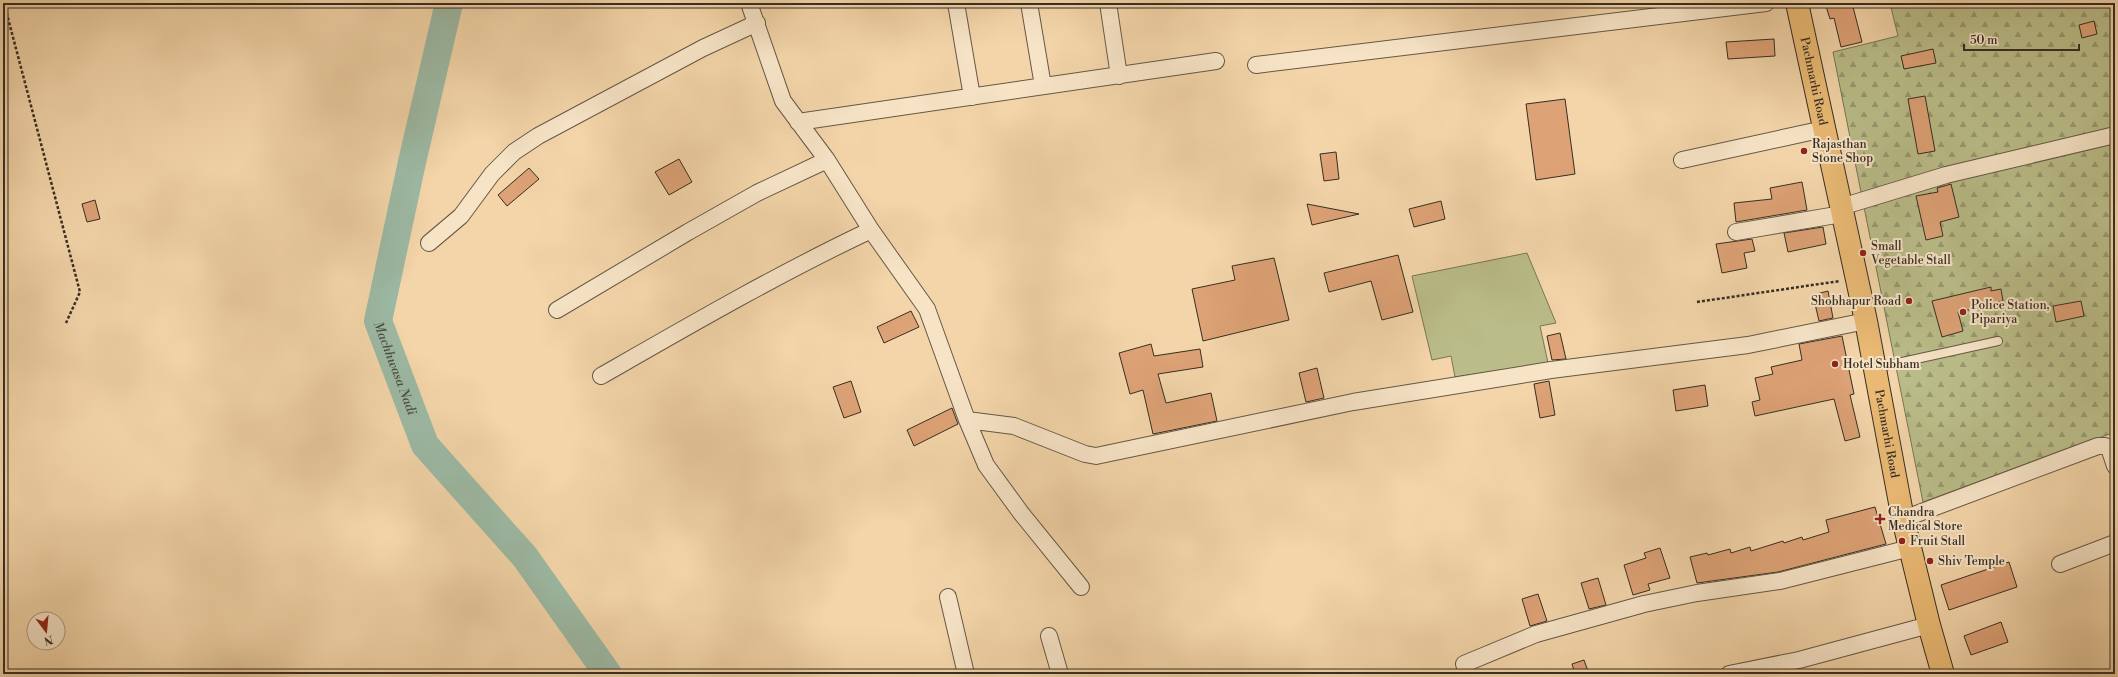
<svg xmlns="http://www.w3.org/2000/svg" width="2118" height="677" font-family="'Libre Bodoni',serif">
	<defs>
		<pattern id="forest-firs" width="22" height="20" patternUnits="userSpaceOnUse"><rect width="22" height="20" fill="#babd89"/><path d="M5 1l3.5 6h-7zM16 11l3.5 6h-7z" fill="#989a70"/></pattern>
	</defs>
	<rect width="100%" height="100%" fill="#f3d5a9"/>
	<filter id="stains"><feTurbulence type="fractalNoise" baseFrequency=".005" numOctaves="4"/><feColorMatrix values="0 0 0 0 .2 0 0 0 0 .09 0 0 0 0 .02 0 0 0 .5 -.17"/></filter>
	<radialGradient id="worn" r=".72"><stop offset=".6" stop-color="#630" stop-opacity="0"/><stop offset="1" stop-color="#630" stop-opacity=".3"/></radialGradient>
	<!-- green -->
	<path fill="#babd89" stroke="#787656" d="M1527 253 1556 323 1540 326 1548 363 1455 377 1451 356 1432 360 1412 276Z"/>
	<!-- forest -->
	<path fill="url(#forest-firs)" stroke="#787656" d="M1890 3H2115V432L1923 502 1833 52 1898 36Z"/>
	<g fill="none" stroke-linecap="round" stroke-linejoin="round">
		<!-- river -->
		<path stroke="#9cb9a4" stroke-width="28" id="s1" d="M449 3 412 162 378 321 425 445 525 557 608 674"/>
	</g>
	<!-- building -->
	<path fill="#dda276" stroke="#362e24" d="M1825 3H1852L1862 42 1841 47 1834 18 1830 19Z
		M2094 21 2097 34 2082 38 2079 25Z
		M1774 39 1775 56 1728 59 1726 42Z
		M1933 49 1936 63 1904 69 1901 56Z
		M1925 96 1935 151 1918 154 1908 99Z
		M1565 99 1575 174 1536 180 1526 104Z
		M1336 152 1339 179 1324 181 1320 154Z
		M679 159 692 182 669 195 655 172Z
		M529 168 539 179 507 206 498 195Z
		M1802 182 1807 210 1736 222 1734 203 1772 199 1770 188Z
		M1951 184 1959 217 1940 222 1943 236 1926 240 1916 196 1938 192 1937 188Z
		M95 200 100 219 87 222 82 204Z
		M1441 201 1445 219 1414 227 1409 209Z
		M1307 204 1359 214 1312 225Z
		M1823 227 1826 244 1788 252 1784 233Z
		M1752 239 1755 251 1744 253 1747 268 1722 273 1716 244Z
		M1398 255 1413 312 1382 320 1371 281 1329 292 1324 273Z
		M1274 258 1289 320 1203 341 1192 289 1235 280 1232 266Z
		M1991 287V291L2001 289 2003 301 1993 303 1994 305 1958 312 1963 331 1942 337 1932 301Z
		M1828 291 1833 318 1819 321 1813 295Z
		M2081 301 2084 316 2056 322 2053 306Z
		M911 311 919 327 884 343 877 327Z
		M1560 333 1566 359 1552 360 1547 336Z
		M1842 336 1854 394 1850 395 1860 437 1845 441 1834 399 1755 416 1752 402 1760 400 1755 378 1773 374 1771 367 1802 360 1799 344Z
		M1151 344 1154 356 1200 349 1203 367 1158 374 1166 403 1211 393 1217 421 1153 434 1143 390 1130 394 1119 353Z
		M1317 368 1324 398 1306 402 1299 373Z
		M851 381 861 412 844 418 833 387Z
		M1549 381 1555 415 1540 418 1534 384Z
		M1705 385 1708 406 1676 411 1673 390Z
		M952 408 958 424 914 446 907 430Z
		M1875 507 1886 544 1778 572 1697 583 1690 557 1707 553 1708 555 1730 549 1731 553 1750 547 1751 551 1783 541 1784 543 1802 537 1803 540 1829 532 1826 520Z
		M1660 548 1670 578 1648 584 1650 590 1633 595 1624 565 1646 558 1644 553Z
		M2009 562 2017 587 1949 610 1941 585Z
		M1598 578 1606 605 1589 609 1581 583Z
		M1538 594 1547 621 1530 626 1522 599Z
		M2001 622 2008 642 1971 655 1964 636Z
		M1584 660 1589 674H1575L1572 664Z"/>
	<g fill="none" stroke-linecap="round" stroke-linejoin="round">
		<!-- service casing -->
		<g stroke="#655845" stroke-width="10">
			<path id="service" d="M1875 368 1998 341"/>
		</g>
		<!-- minor casing -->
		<g stroke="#655845" stroke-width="18">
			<path id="minor" d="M749 3 783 101 827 160 871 230 927 309 967 420 986 465 1021 513 1081 587
				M956 3 972 97
				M1029 3 1043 86
				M1108 3 1119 76
				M1256 65 1766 3
				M798 122 1216 61
				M1682 160 1824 129
				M1841 207 1946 175 2115 135
				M1736 232 1842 214
				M429 243 461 216 492 174 514 152 538 136 703 48 757 23
				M557 310 688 232 757 193 827 160
				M601 376C690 325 778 274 871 230
				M967 420 1014 426 1085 454 1096 456 1353 402 1551 370 1748 345 1866 321
				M1903 519 2098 446H2105L2109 448 2115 466
				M2060 564 2115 543
				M948 597 966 674
				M1049 636 1060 674
				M1468 674 1464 664 1536 634 1644 604 1697 593 1780 581 1910 548
				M1729 674 1799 660 1929 625"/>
		</g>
		<!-- primary casing -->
		<g stroke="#362e24" stroke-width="24">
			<g id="primary">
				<path id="s2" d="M1797 3 1866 321 1903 519 1929 625 1943 674"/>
			</g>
		</g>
		<!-- path -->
		<path stroke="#362e24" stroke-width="2.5" stroke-dasharray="3 2" stroke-linecap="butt" d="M4 3 80 292 66 323
			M1697 302 1840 281"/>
		<!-- service -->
		<use href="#service" stroke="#f7e4c7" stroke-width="8"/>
		<!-- minor -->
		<use href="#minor" stroke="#f7e4c7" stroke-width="16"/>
		<!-- primary -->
		<use href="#primary" stroke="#eaba74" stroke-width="22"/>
	</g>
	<!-- markers -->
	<g fill="#8f2418" stroke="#f7e4c7" stroke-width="1.5">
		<circle cx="1804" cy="151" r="4"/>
		<circle cx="1863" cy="253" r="4"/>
		<circle cx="1909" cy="301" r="4"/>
		<circle cx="1963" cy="312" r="4"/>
		<circle cx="1835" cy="364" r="4"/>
		<path d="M1878 513h4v4h4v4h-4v4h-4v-4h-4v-4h4z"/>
		<circle cx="1902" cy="541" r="4"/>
		<circle cx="1930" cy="561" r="4"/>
	</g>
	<g text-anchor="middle" stroke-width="4" stroke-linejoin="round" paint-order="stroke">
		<!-- street labels -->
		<g font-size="12" fill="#362e24" stroke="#f7e4c7">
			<text dy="4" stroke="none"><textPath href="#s2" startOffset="80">Pachmarhi Road</textPath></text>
			<text dy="4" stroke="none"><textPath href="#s2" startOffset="440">Pachmarhi Road</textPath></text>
		</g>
		<!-- poi labels -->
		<g font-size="12" fill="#362e24" stroke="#f7e4c7" text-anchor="start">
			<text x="1812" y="148">Rajasthan<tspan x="1812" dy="14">Stone Shop</tspan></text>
			<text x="1871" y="250">Small<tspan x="1871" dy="14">Vegetable Stall</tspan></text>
			<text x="1901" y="305" text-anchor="end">Shobhapur Road</text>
			<text x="1971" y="309">Police Station,<tspan x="1971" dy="14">Pipariya</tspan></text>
			<text x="1843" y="368">Hotel Subham</text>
			<text x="1888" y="516">Chandra<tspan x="1888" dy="14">Medical Store</tspan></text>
			<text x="1910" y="545">Fruit Stall</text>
			<text x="1938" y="565">Shiv Temple</text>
		</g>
		<!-- water labels -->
		<g font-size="13" font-style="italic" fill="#4a4a3e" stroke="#f7e4c7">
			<text dy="5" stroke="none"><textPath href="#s1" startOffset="376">Machhwasa Nadi</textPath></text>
		</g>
	</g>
	<!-- margin -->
	<rect width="2118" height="677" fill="none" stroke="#f3d5a9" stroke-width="16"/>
	<rect x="4" y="4" width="2110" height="669" fill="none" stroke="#362e24" stroke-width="2"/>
	<rect x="8" y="8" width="2102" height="661" fill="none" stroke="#362e24"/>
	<!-- north arrow -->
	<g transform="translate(46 631) rotate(164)"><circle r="19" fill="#f7e4c7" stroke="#aa9b86"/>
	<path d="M0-3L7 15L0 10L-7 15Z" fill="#8f2418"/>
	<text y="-6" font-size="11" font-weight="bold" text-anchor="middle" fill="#362e24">N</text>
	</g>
	<!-- scale -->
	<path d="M1964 44v6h115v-6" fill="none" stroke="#362e24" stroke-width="2"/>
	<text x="1970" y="44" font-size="12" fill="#362e24" stroke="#f7e4c7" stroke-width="3" paint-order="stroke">50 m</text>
	<rect width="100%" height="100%" filter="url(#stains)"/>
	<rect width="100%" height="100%" fill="url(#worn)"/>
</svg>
